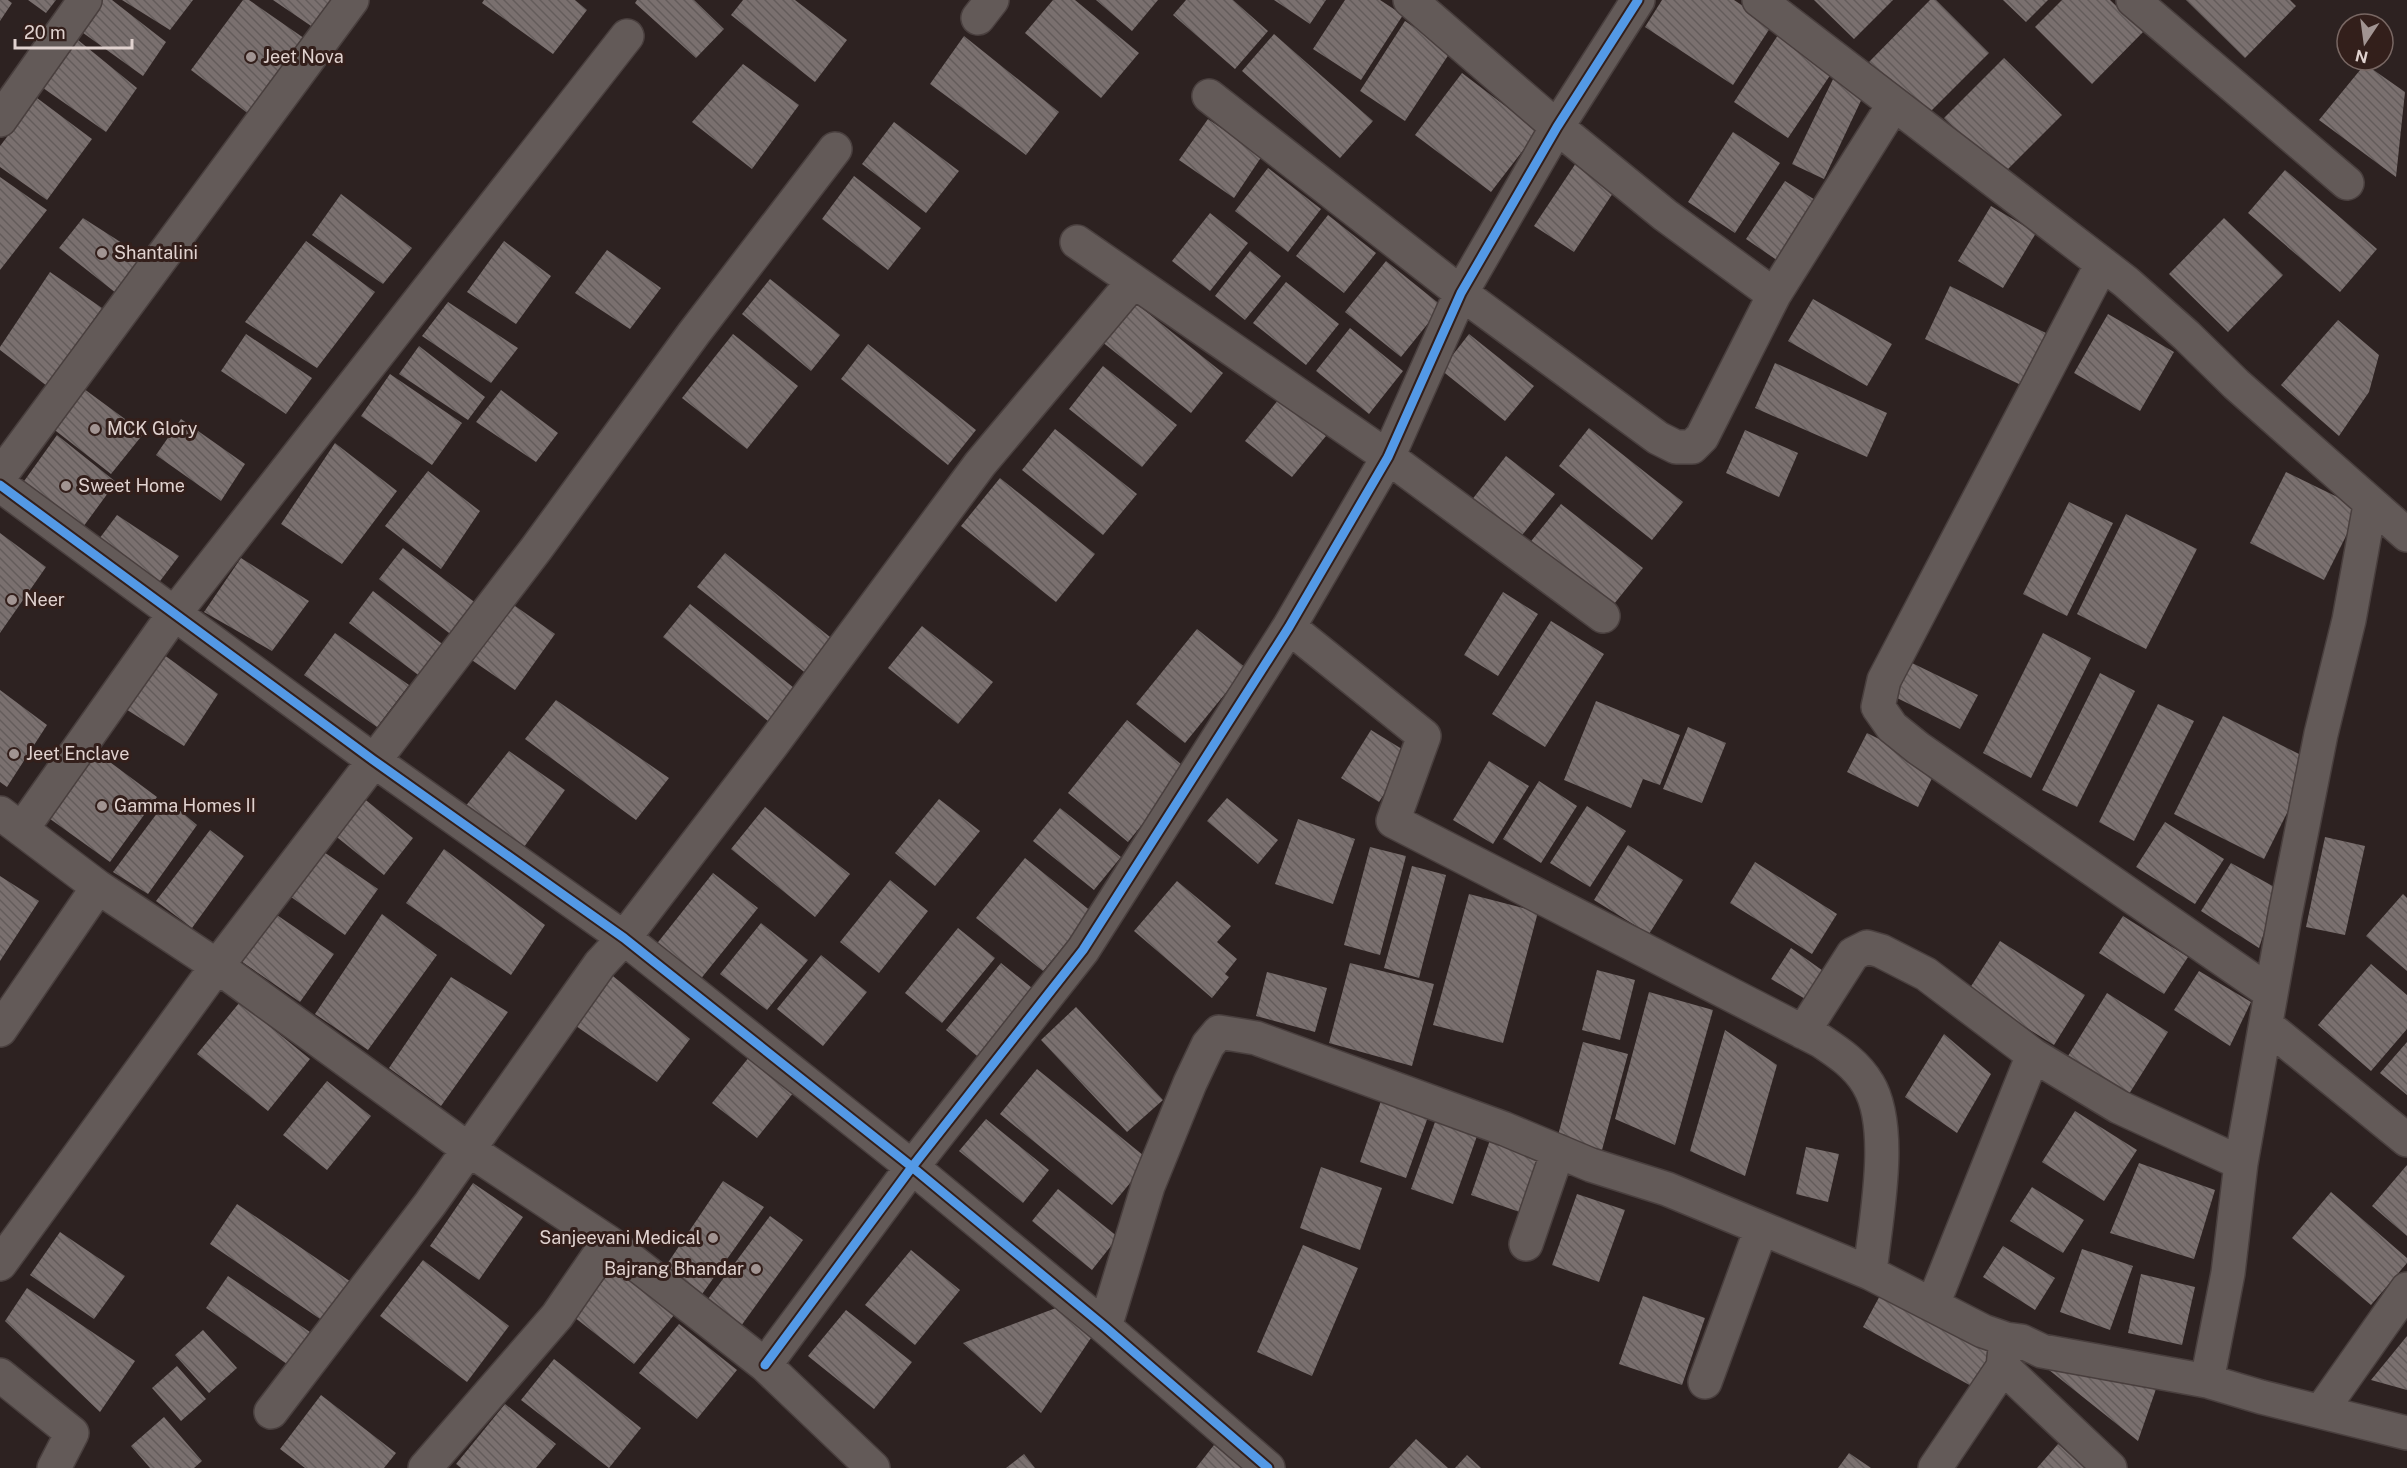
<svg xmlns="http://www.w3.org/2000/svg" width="2407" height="1468" font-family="'Public Sans',sans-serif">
	<defs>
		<pattern id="building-back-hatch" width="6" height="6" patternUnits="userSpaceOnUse" patternTransform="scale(1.5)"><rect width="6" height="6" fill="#7a706f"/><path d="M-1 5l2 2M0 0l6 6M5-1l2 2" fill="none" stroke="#645c5b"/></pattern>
	</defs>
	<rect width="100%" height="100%" fill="#2d2221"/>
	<!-- building -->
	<path fill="url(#building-back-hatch)" d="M0 0H8L12 3 0 21Z
		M28 0H56L46 13Z
		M103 0H112L166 42 143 76 79 30Z
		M122 0H193L170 30Z
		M243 0H249L311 43 254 118 191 70Z
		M273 0H339L317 30Z
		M484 0H575L587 10 553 54 482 3Z
		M637 0H694L724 29 696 58 635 3Z
		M743 0H795L847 40 815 82 731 15Z
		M1053 0H1075L1139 53 1101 98 1025 33Z
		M1096 0H1158L1132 31Z
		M1186 0H1233L1268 31 1235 69 1173 15Z
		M1274 0H1326L1310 24Z
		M1345 0H1380L1403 15 1361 80 1313 49Z
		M1662 0H1734L1772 25 1733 85 1645 27Z
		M1814 0H1893L1854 39Z
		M1930 0H1936L1989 53 1925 117 1869 62Z
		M2003 0H2048L2026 22Z
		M2062 0H2110L2143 32 2092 84 2035 27Z
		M2186 0H2290L2296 6 2245 58Z
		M1405 21 1451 51 1405 121 1360 91Z
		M1780 32 1835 68 1788 138 1734 102Z
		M1274 34 1373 121 1340 158 1242 71Z
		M964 36 1059 112 1026 155 930 84Z
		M78 40 137 88 106 132 43 88Z
		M2004 58 2062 115 2002 175 1944 118Z
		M743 64 799 105 752 169 692 122Z
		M2365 64 2405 92 2396 177 2319 120Z
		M1462 73 1538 131 1491 192 1415 135Z
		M1835 75 1866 90 1824 179 1792 164Z
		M37 98 92 139 47 200 0 167V146Z
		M1208 119 1262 156 1234 198 1179 160Z
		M894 122 959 171 926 213 862 164Z
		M1733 132 1780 163 1735 233 1688 202Z
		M1578 160 1617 187 1574 252 1534 226Z
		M1268 168 1321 209 1288 252 1235 211Z
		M2285 170 2377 249 2340 292 2248 213Z
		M854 176 921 228 888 270 822 219Z
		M0 177 47 210 0 270Z
		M1785 181 1820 203 1781 263 1746 239Z
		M341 194 412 248 383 284 312 235Z
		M1991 206 2036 233 2003 288 1958 261Z
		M1210 213 1248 243 1210 291 1172 261Z
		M1328 215 1376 253 1344 293 1296 256Z
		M83 218 147 259 121 297 59 248Z
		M2224 218 2283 275 2228 332 2169 274Z
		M306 241 375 292 317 368 245 322Z
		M504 241 551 276 516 324 467 292Z
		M607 250 661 288 630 329 575 293Z
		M1250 251 1281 276 1245 320 1215 296Z
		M1386 261 1442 306 1401 357 1345 312Z
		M50 272 102 308 47 386 0 350V347Z
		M770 279 840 335 811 371 742 314Z
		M1286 282 1339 324 1306 365 1253 323Z
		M1950 286 2046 333 2021 385 1925 339Z
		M1813 299 1892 344 1867 386 1788 341Z
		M1133 301 1223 373 1191 413 1101 341Z
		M448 302 518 348 491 383 422 336Z
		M2108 314 2174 352 2140 411 2074 373Z
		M2338 320 2379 355 2369 392 2339 436 2281 385Z
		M1350 328 1403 371 1369 414 1316 371Z
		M246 334 312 378 286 414 221 371Z
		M733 334 798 386 747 449 682 398Z
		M1469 334 1534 386 1505 421 1441 370Z
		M868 344 976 430 948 465 841 379Z
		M419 346 485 397 468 420 399 374Z
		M1775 363 1887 413 1867 457 1755 408Z
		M1103 366 1177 425 1142 467 1069 409Z
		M390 374 462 423 432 465 361 416Z
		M76 383 144 433 111 474 47 424Z
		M501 390 558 433 536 462 476 422Z
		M1279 399 1326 436 1292 477 1245 441Z
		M181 419 245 464 221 501 156 455Z
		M1589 428 1683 502 1652 540 1559 466Z
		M1055 429 1137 494 1103 535 1022 470Z
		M1745 430 1798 453 1779 497 1726 473Z
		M57 435 116 482 75 538 17 491Z
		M335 443 397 491 342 564 281 524Z
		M1506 456 1555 494 1519 539 1471 501Z
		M428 471 480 511 441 569 385 526Z
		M2286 472 2360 508 2324 580 2250 543Z
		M1000 478 1095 554 1056 602 961 526Z
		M2069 502 2113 523 2067 616 2023 594Z
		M1561 504 1643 568 1610 609 1528 545Z
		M2126 514 2197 549 2146 649 2077 614Z
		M117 515 179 556 154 589 93 547Z
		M0 533 46 567 0 633Z
		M403 548 477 604 453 636 379 579Z
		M725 553 835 641 808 675 697 587Z
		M241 558 309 601 272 651 204 612Z
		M373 591 445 646 421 677 349 623Z
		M1503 592 1538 614 1498 676 1464 655Z
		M508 601 555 634 515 690 466 656Z
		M690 604 799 692 773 725 663 637Z
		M1551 621 1604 654 1545 747 1492 714Z
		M922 626 993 682 958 724 888 668Z
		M1197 629 1246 668 1185 743 1136 704Z
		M335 633 409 685 377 727 304 675Z
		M2043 633 2091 658 2031 778 1983 753Z
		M160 652 218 694 184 746 121 706Z
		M1912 663 1978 695 1960 729 1895 697Z
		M2100 673 2135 691 2077 807 2042 790Z
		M0 690 47 725 7 787 0 782Z
		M556 700 669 778 636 820 525 739Z
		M1596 701 1680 735 1660 785 1643 779 1631 808 1564 780Z
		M2158 704 2194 721 2134 841 2099 822Z
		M2223 716 2313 761 2264 859 2174 814Z
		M1127 720 1187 769 1128 842 1068 793Z
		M1688 727 1726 743 1702 803 1663 789Z
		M1371 730 1410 754 1379 802 1341 778Z
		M1867 733 1937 768 1918 807 1847 772Z
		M95 751 157 797 110 862 46 816Z
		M509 751 565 790 519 854 461 812Z
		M1489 761 1529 786 1493 844 1453 820Z
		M1539 781 1577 806 1541 863 1503 839Z
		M362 797 413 838 384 875 333 834Z
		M1227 798 1278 840 1258 864 1207 821Z
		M939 799 980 831 935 886 895 853Z
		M167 800 197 825 148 894 113 872Z
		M1587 806 1626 831 1590 887 1550 863Z
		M765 807 850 874 815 917 731 849Z
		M1060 808 1121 857 1094 890 1033 841Z
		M1298 819 1355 839 1333 904 1275 884Z
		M2165 822 2224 859 2195 904 2136 867Z
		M210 830 244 856 192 928 156 901Z
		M2325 837 2365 846 2345 935 2306 927Z
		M1628 845 1683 880 1649 934 1594 900Z
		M1370 847 1406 856 1380 955 1344 945Z
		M318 848 378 889 345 935 284 892Z
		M444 849 545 925 511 975 406 903Z
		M1025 858 1092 912 1043 971 976 918Z
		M1755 862 1837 914 1812 954 1730 903Z
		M2231 863 2278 889 2259 948 2201 911Z
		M1412 866 1446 875 1419 978 1384 968Z
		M713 873 758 908 699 981 655 946Z
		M0 876 39 901 0 961Z
		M890 880 928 911 879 973 840 942Z
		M1177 881 1231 926 1217 942 1237 959 1225 974 1229 977 1212 998 1134 931Z
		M1469 894 1538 912 1503 1043 1433 1025Z
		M2403 894 2407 898V971L2366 936Z
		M271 911 334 954 300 1002 235 957Z
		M382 914 437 955 368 1050 315 1014Z
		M2123 916 2188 957 2164 994 2099 953Z
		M761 923 808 960 767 1010 720 974Z
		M958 928 995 958 942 1023 905 993Z
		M2000 941 2085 995 2054 1045 1968 991Z
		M1791 948 1826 973 1807 1000 1771 979Z
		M821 955 867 992 823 1046 777 1009Z
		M1001 963 1037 992 982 1060 946 1030Z
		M1350 963 1434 984 1412 1066 1329 1043Z
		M2371 964 2407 995V1029L2371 1071 2318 1025Z
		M1597 970 1635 980 1620 1040 1582 1030Z
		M2199 971 2251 1002 2230 1046 2174 1010Z
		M608 972 690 1039 657 1082 573 1024Z
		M1267 972 1327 988 1315 1032 1256 1016Z
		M451 977 508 1012 441 1106 389 1068Z
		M1649 992 1713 1010 1675 1145 1615 1119Z
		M2107 993 2168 1032 2129 1094 2068 1056Z
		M240 1002 310 1059 268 1111 197 1054Z
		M1076 1007 1163 1100 1127 1132 1041 1040Z
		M1725 1030 1777 1065 1745 1176 1690 1151Z
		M1944 1034 1991 1074 1957 1133 1905 1097Z
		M1583 1042 1628 1054 1602 1150 1557 1139Z
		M2407 1042V1095L2380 1073Z
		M754 1051 798 1087 757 1138 712 1103Z
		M1037 1069 1149 1160 1112 1205 1000 1114Z
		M327 1081 371 1116 327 1170 283 1135Z
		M1381 1101 1428 1117 1406 1178 1360 1162Z
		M2075 1111 2137 1150 2104 1201 2042 1162Z
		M986 1119 1049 1170 1023 1203 959 1151Z
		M1435 1122 1477 1136 1453 1204 1411 1189Z
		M1490 1140 1547 1160 1528 1215 1471 1195Z
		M1806 1147 1839 1154 1828 1202 1796 1194Z
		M2139 1163 2215 1190 2194 1259 2110 1233Z
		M2407 1165V1236L2372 1206Z
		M1321 1167 1382 1188 1360 1250 1300 1228Z
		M723 1181 764 1207 700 1297 663 1270Z
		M473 1183 523 1217 479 1280 430 1246Z
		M2032 1187 2084 1220 2063 1253 2010 1221Z
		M1058 1189 1118 1237 1092 1270 1032 1221Z
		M2331 1192 2407 1258V1263L2371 1305 2292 1238Z
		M1577 1194 1625 1210 1599 1282 1552 1265Z
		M237 1204 357 1286 329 1325 210 1244Z
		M770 1216 803 1240 741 1326 708 1299Z
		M60 1232 125 1276 94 1319 30 1275Z
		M1303 1245 1358 1268 1312 1376 1257 1352Z
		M2003 1246 2055 1278 2035 1310 1983 1277Z
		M2082 1249 2133 1266 2110 1330 2060 1312Z
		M911 1250 960 1290 915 1345 865 1305Z
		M423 1260 509 1326 467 1382 380 1316Z
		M614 1267 674 1315 634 1364 574 1317Z
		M2141 1274 2195 1287 2182 1345 2128 1333Z
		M228 1276 310 1332 287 1364 206 1308Z
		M27 1288 135 1361 100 1412 5 1321Z
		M1883 1290 1996 1351 1975 1388 1863 1327Z
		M1643 1296 1705 1318 1682 1385 1619 1364Z
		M1064 1305 1095 1332 1041 1413 963 1343Z
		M846 1310 912 1362 874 1409 808 1356Z
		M679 1324 737 1370 697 1419 639 1373Z
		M203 1330 237 1368 209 1393 175 1355Z
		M2407 1336V1390L2371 1380Z
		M2041 1354 2156 1389 2138 1441 2039 1362Z
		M554 1359 641 1428 609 1468 521 1400Z
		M177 1366 206 1399 181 1421 152 1388Z
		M321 1395 396 1453 384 1468H305L280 1449Z
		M505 1404 556 1444 536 1468H461L456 1464Z
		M164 1417 202 1461 194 1468H150L131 1446Z
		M1416 1439 1448 1468H1389Z
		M2058 1444 2086 1468H2037Z
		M1214 1445 1244 1468H1196Z
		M1849 1453 1871 1468H1838Z
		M1024 1454 1035 1468H1006Z
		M1467 1455 1481 1468H1455Z"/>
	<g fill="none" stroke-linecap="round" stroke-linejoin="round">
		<!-- minor casing -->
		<g stroke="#493f3e" stroke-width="36">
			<path id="minor" d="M1410 0 1557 127 1665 215 1774 295
				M1759 0 2126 282 2187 336 2236 384 2407 535
				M2133 0 2347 183
				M978 18 992 0
				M1209 96 1461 293 1658 438 1676 447H1692L1702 437 1774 295 1894 104
				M0 120 85 0
				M1077 242 1388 457 1603 616
				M2102 264 1884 680 1878 707 1892 727 1918 748 2271 993
				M0 476 352 0
				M0 485 373 760 624 938 912 1167 1105 1327 1268 1468
				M1289 627 1424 736 1393 821 1821 1041C1839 1053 1857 1065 1868 1084 1895 1128 1875 1222 1870 1273
				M0 813 98 887 217 966 468 1149 608 1242 765 1365 873 1468
				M22 829 174 614 627 36
				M2266 1025 2407 1140
				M0 1030 98 887
				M1803 1032 1853 954 1867 947 1881 951 1926 974 2033 1055 2119 1107 2241 1163
				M1526 1244 1558 1151
				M0 1264 217 966 536 549 694 333 835 149
				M1933 1304 2033 1055
				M1105 1327 1148 1186 1190 1083 1208 1045 1219 1032 1256 1038 1505 1129 1591 1165 1667 1189 1870 1273 1983 1331 2006 1339 2021 1341 2042 1351 2207 1381 2261 1397 2407 1433
				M765 1365 912 1167 1083 950 1289 627 1388 457 1461 293 1557 127 1638 0
				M2003 1367 2110 1468
				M0 1375 72 1433 54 1468
				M2207 1381 2228 1273 2241 1163 2285 915 2321 734 2349 620 2370 505
				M1705 1382 1761 1229
				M2321 1411 2407 1289
				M271 1412 430 1204 600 964 624 938 771 746 980 464 1133 282
				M425 1468 557 1316 608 1242
				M1935 1468 2003 1367 2006 1339"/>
		</g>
		<!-- minor -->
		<use href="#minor" stroke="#635a58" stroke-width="33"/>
		<!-- cycleway casing -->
		<g stroke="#331f1b" stroke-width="13">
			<path id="cycleway" d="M0 485 373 760 624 938 912 1167 1105 1327 1268 1468
				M765 1365 912 1167 1083 950 1289 627 1388 457 1461 293 1557 127 1638 0"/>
		</g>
		<!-- cycleway -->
		<use href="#cycleway" stroke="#5399e6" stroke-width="9"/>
	</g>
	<!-- markers -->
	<g fill="#a19492" stroke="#331f1b" stroke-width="2">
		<circle cx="251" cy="57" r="6"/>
		<circle cx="102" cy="253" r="6"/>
		<circle cx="95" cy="429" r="6"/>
		<circle cx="66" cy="486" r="6"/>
		<circle cx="12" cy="600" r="6"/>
		<circle cx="14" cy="754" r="6"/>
		<circle cx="102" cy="806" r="6"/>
		<circle cx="713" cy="1238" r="6"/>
		<circle cx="756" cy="1269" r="6"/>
	</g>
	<g text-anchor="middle" stroke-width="6" stroke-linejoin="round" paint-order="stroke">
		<!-- poi labels -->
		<g font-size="18" fill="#e0d2cf" stroke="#331f1b" text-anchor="start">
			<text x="263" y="63">Jeet Nova</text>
			<text x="114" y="259">Shantalini</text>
			<text x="107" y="435">MCK Glory</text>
			<text x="78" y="492">Sweet Home</text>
			<text x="24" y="606">Neer</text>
			<text x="26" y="760">Jeet Enclave</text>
			<text x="114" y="812">Gamma Homes II</text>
			<text x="701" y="1244" text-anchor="end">Sanjeevani Medical</text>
			<text x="744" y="1275" text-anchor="end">Bajrang Bhandar</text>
		</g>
	</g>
	<!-- north arrow -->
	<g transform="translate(2365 42) rotate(193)"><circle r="28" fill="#331f1b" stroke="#786763" stroke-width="1.5"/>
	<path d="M0-4.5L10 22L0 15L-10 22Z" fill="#a19492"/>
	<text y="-9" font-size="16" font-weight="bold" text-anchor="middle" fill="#e0d2cf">N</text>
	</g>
	<!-- scale -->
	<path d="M15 39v9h117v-9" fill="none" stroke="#e0d2cf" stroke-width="3"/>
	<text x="24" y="39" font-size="18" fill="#e0d2cf" stroke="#331f1b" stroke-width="4.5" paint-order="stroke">20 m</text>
</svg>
